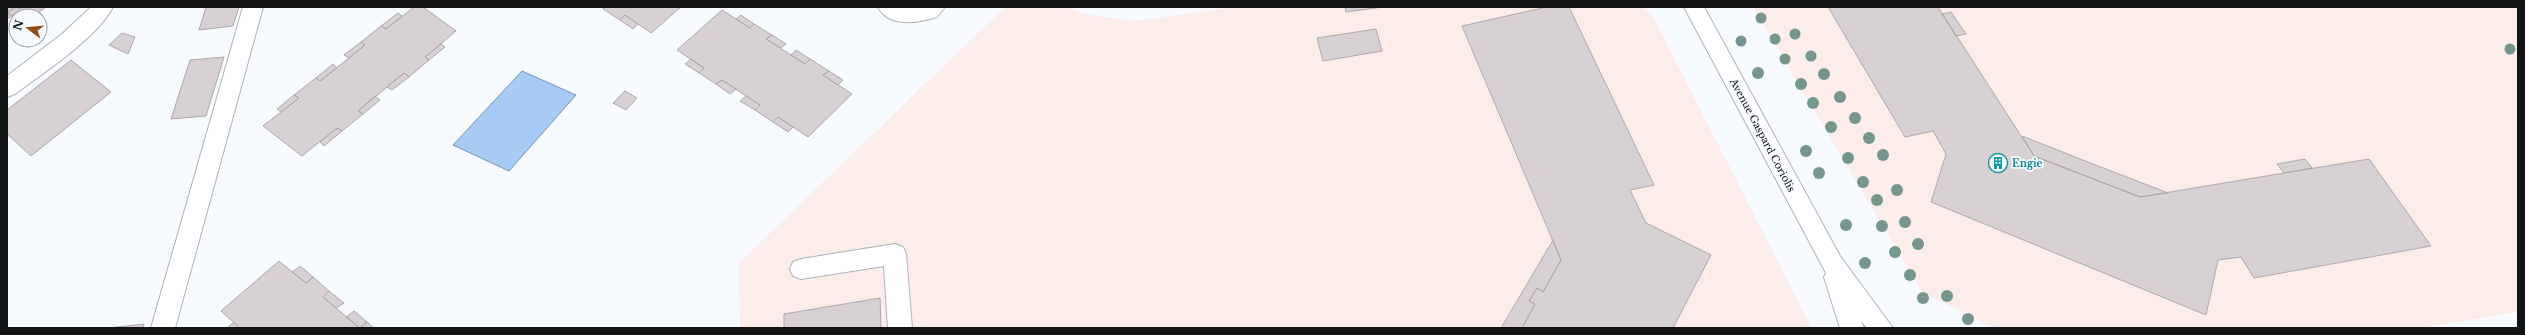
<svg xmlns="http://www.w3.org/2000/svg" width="2525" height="335" font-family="'Libre Baskerville',serif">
	<rect width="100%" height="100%" fill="#f7fbff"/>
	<!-- commercial -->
	<path fill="#fcecea" d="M1005 7H1067L1083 14 1135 21 1235 7H1643L1654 19 1812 328H740L739 263Z
		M1753 7H2518V312L2421 328H1993L1922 292Z"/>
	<!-- water -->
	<path fill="#a7cbf5" stroke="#7a94b1" d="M522 71 576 95 509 171 453 145Z"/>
	<!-- building -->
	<path fill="#d8d1d3" stroke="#afa8aa" d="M7 7H15L7 13 12 16 7 19Z
		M15 7 20 9 12 16 7 13Z
		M18 7H46L34 16Z
		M206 7H239L233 26 199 30Z
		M414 7H423L456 31 425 57 429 60 409 77 404 73 358 111 363 114 342 131 337 128 302 156 263 126 299 98 294 95 316 78 320 81 365 45 361 42 381 26 386 29Z
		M605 7H681L651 33 625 15 620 20 603 9Z
		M1345 7H1383L1346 12Z
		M1547 7H1569L1654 185 1630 190 1646 223 1711 255 1673 328H1522L1535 304 1529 301 1537 288 1543 292 1561 260 1462 26Z
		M1828 7H1938L2034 156 2140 197 2369 159 2431 246 2254 278 2241 257 2218 260 2206 315 1931 202 1946 154 1933 131 1905 137Z
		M722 10 750 28 754 24 772 35 766 39 805 64 810 59 829 71 823 75 852 94 808 137 778 117 773 122 755 110 760 105 722 80 716 84 699 73 704 68 677 50Z
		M1951 12 1966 34 1956 36 1942 14Z
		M398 13 402 16 386 29 381 26Z
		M625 15 638 24 633 29 620 20Z
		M741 15 754 24 750 28 736 19Z
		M1376 29 1382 51 1323 61 1317 38Z
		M122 33 135 37 128 54 109 45Z
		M772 35 786 44 781 48 766 39Z
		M361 42 365 45 349 58 344 55Z
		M441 44 445 47 429 60 425 57Z
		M796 50 810 59 805 64 791 55Z
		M224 57 206 116 171 119 190 60Z
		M691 59 704 68 699 73 685 64Z
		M71 60 111 92 31 156 7 134V110Z
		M333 64 337 68 320 81 316 78Z
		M829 71 843 80 838 85 823 75Z
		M404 73 409 77 392 90 387 87Z
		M722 80 736 89 730 94 716 84Z
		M625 91 637 98 626 110 613 103Z
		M294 95 299 98 281 112 277 109Z
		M375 96 380 100 363 114 358 111Z
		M746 96 760 105 755 110 740 101Z
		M778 117 793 127 788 132 773 122Z
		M337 128 342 131 324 146 320 142Z
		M2022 136 2093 164 2168 193 2140 197 2034 156Z
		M2305 159 2312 168 2284 173 2277 164Z
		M1553 240 1561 260 1543 292 1537 288 1529 301 1535 304 1522 328H1501Z
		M279 261 306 283 313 277 329 291 323 297 360 328 367 322 374 328H240L221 311Z
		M300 266 313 277 306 283 292 272Z
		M329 291 344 303 336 308 323 297Z
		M880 298 881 328H784V314Z
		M354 311 367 322 360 328 346 317Z
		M234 322 240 328H227Z
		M144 324 143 328H108Z"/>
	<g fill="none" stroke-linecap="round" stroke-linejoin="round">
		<!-- minor casing -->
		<g stroke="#afb3b8" stroke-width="2">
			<path id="minor" d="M91 7H113C97 38 43 73 15 94L7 97V76L62 34Z
				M243 7H263L175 328H151Z
				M878 7H945L937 17C918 23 889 28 878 7Z
				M1684 7H1704L1840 256 1893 328H1867L1861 321 1864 328H1840L1824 277 1826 273Z
				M895 244 903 247 906 254 912 328H888L884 266 801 279 793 276 790 269 793 262 801 259Z"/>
		</g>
		<!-- minor -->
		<use href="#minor" fill="#fff" fill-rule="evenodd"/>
	</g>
	<!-- trees -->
	<g fill="#74968c">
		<circle cx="1761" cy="18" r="5.5"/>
		<circle cx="1795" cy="34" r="5.5"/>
		<circle cx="1775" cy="39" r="5.5"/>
		<circle cx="1741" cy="41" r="5.5"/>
		<circle cx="2510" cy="49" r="5.5"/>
		<circle cx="1811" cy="56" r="5.5"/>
		<circle cx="1785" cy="59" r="5.5"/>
		<circle cx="1758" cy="73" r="6"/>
		<circle cx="1824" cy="74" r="6"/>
		<circle cx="1801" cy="84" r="6"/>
		<circle cx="1840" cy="97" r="6"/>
		<circle cx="1813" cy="103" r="6"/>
		<circle cx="1855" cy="118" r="6"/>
		<circle cx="1831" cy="127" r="6"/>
		<circle cx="1869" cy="138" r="6"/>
		<circle cx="1806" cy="151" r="6"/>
		<circle cx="1883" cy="155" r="6"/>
		<circle cx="1848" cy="158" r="6"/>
		<circle cx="1819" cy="173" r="6"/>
		<circle cx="1863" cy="182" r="6"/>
		<circle cx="1897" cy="190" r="6"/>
		<circle cx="1877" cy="200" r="6"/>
		<circle cx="1905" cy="222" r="6"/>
		<circle cx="1846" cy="225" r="6"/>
		<circle cx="1882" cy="226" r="6"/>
		<circle cx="1918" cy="244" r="6"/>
		<circle cx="1895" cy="252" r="6"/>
		<circle cx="1865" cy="263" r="6"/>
		<circle cx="1910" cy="275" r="6"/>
		<circle cx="1947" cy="296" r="6"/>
		<circle cx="1923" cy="298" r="6"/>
		<circle cx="1968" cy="319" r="6"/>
	</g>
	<!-- icons -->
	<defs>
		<g id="building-ring" transform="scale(1)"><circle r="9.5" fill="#f7fbff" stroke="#0f9aa8" stroke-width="1.5"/><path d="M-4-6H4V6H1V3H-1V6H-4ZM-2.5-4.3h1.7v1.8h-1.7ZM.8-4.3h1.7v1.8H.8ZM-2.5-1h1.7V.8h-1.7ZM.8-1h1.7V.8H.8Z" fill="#0f9aa8"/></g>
	</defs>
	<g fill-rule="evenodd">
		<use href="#building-ring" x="1998" y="163"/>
	</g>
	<g text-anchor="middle" stroke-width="3.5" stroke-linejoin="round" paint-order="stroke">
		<!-- street labels -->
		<g font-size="10" fill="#101213" stroke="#f7fbff">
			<text transform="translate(1763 135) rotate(62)" y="4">Avenue Gaspard Coriolis</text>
		</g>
		<!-- culture labels -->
		<g font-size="10" font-weight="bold" fill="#0d838f" stroke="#f7fbff" text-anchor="start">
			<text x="2012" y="167">Engie</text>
		</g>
	</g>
	<!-- border -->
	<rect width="2525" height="335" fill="none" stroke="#101213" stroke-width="16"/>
	<!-- north arrow -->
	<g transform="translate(28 28) rotate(286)"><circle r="19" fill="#f7fbff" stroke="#9b9ea1"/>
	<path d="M0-3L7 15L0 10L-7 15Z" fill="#8d4f14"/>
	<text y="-6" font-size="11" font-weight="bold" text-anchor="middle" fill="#101213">N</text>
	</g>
</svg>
